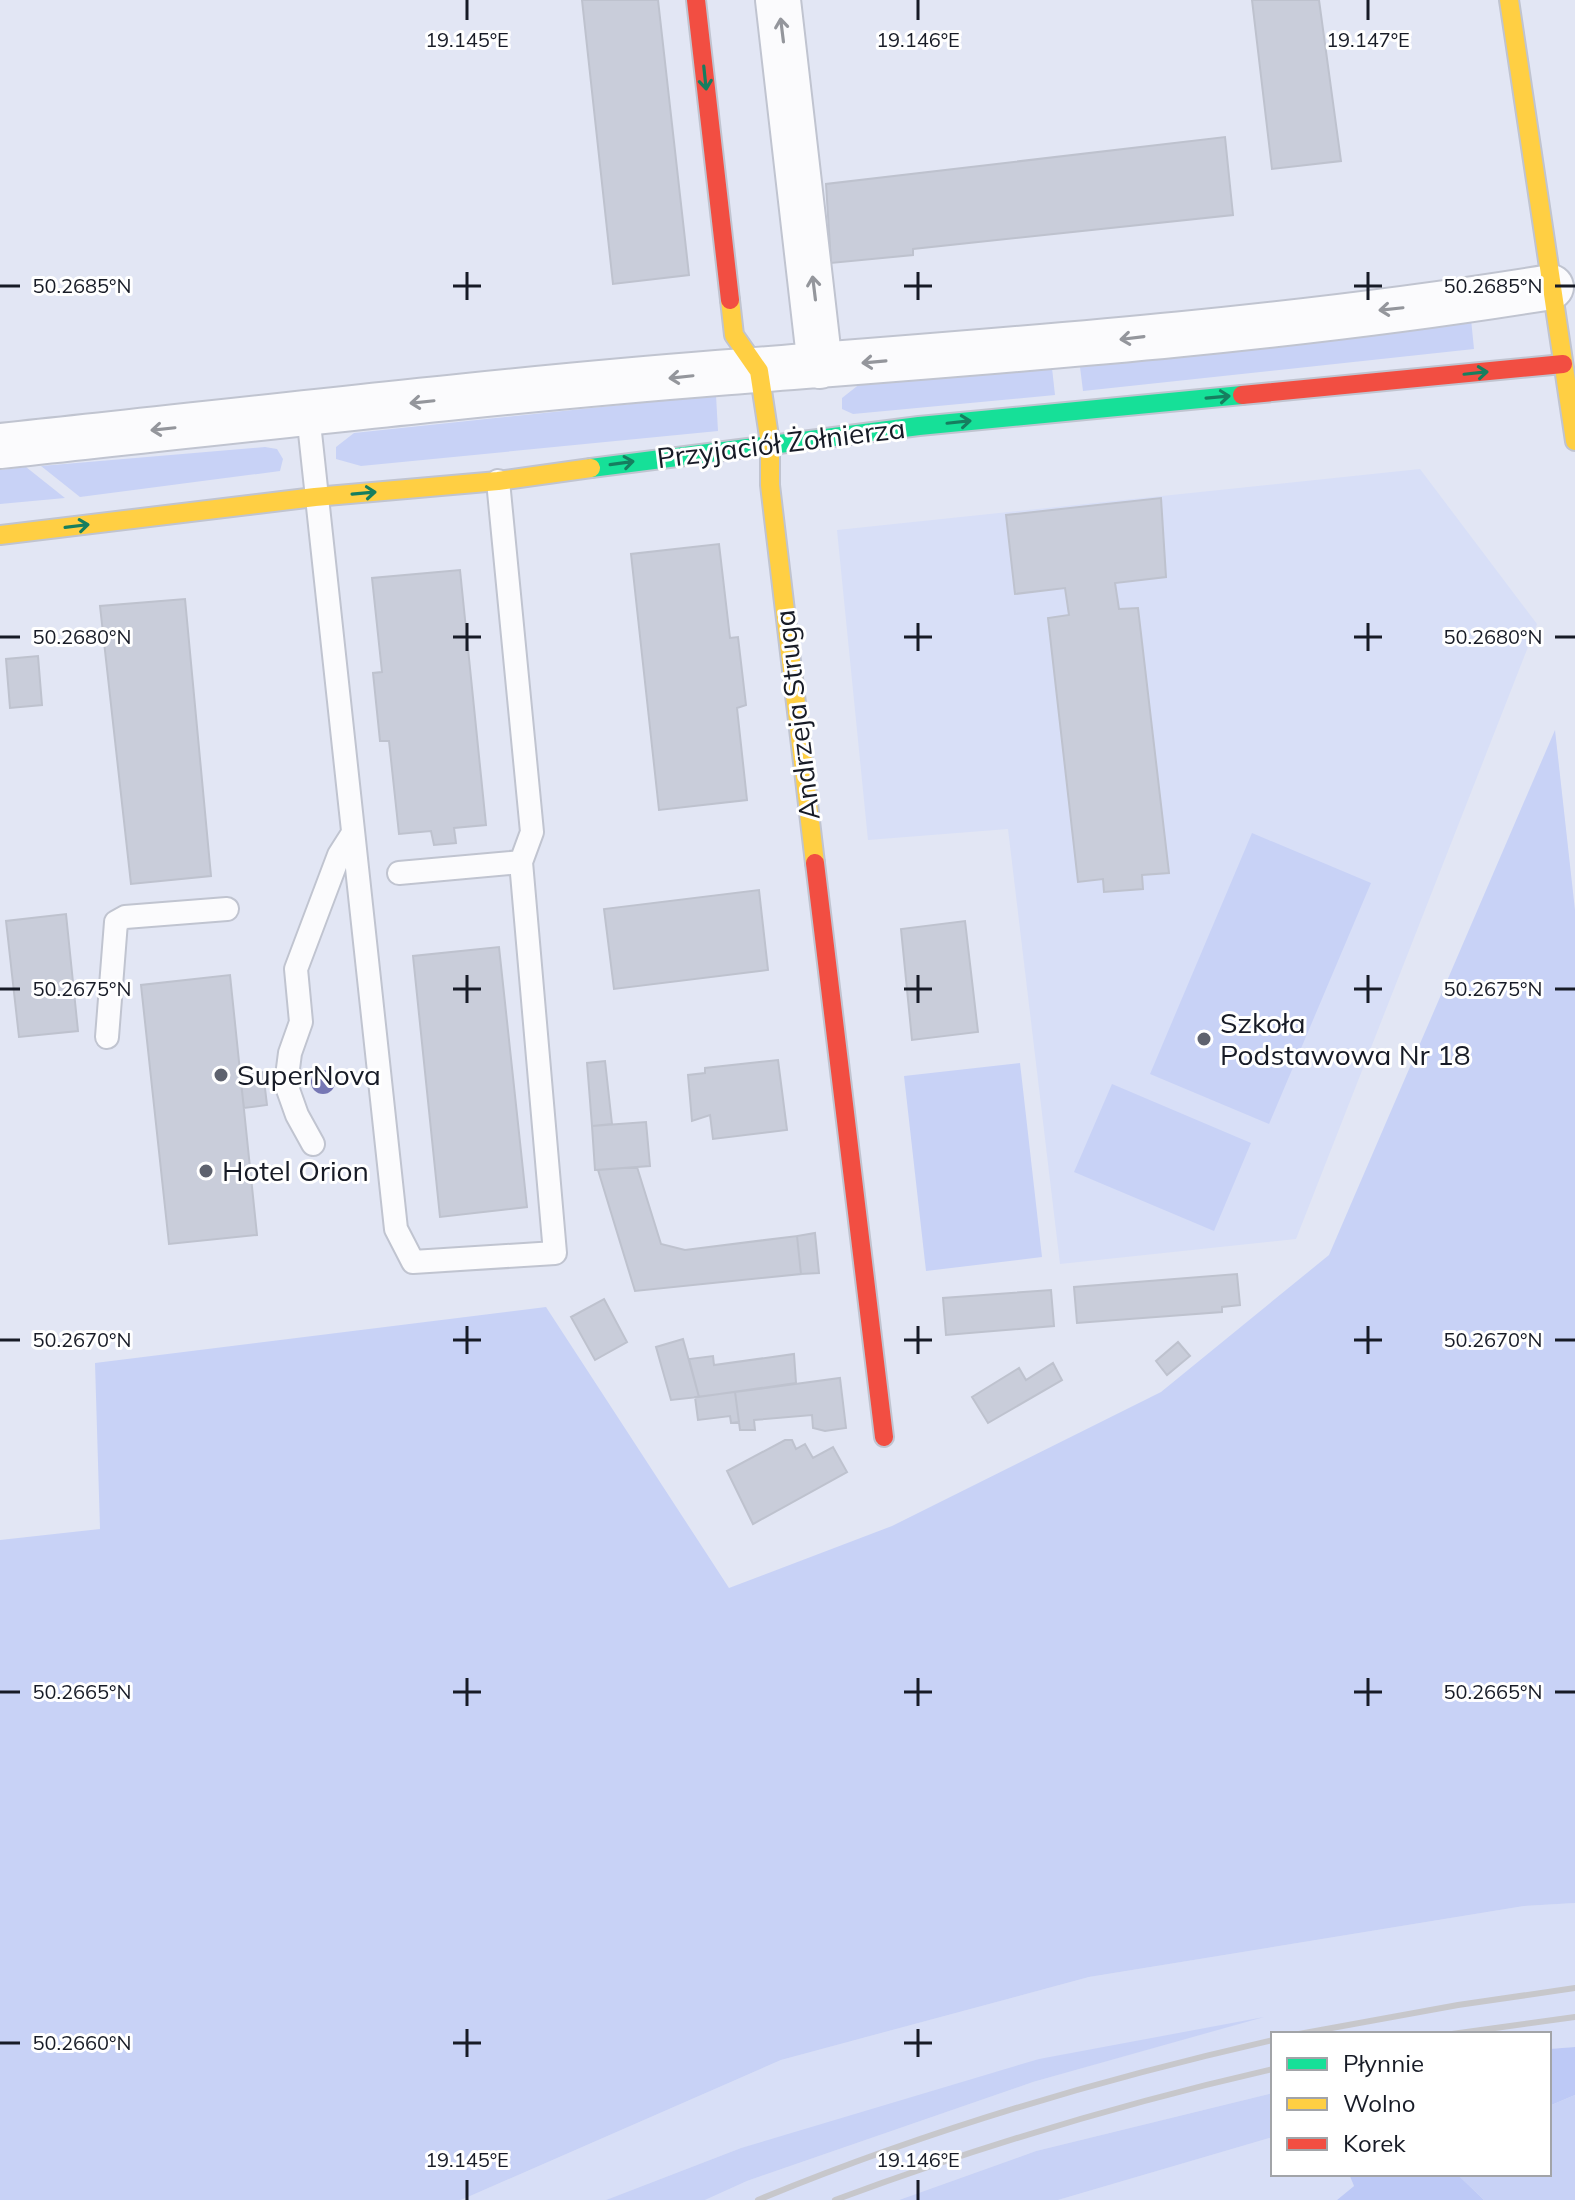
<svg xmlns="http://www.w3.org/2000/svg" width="1575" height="2200" font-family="Mulish,sans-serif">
	<rect width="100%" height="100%" fill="#e2e6f4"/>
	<!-- built -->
	<path fill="#d8dff7" d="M1420 469 1537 624 1296 1239 1060 1264 1008 829 868 840 837 530Z
		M1575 1903V2047L1549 2049V2034H1273V2093L1036 2151 899 2200H705L747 2181 1033 2082 1251 2020 741 2148 606 2200H461L781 2060 1089 1977 1524 1906Z
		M1273 2137V2174H1349L1354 2186 1337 2200H1058Z"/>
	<!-- green -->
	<path fill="#c8d2f6" d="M1471 319 1474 349 1083 391 1079 359Z
		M1051 359 1055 395 853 414 842 409V398L861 383Z
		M716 395 718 431 361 466 336 459V447L354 433Z
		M265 447 277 449 283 459 280 471 80 497 41 466Z
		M26 467 65 498 0 504V470Z
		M1555 730 1575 910V1903L1524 1906 1089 1977 781 2060 461 2200H0V1540L100 1529 95 1363 546 1307 729 1588 892 1526 1161 1392 1329 1255Z
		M1252 833 1371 883 1269 1124 1150 1074Z
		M1020 1063 1042 1257 926 1271 904 1076Z
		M1112 1084 1251 1143 1214 1231 1074 1172Z
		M1264 2017 1033 2082 747 2181 705 2200H606L741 2148 1039 2059Z
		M1273 2093V2137L1058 2200H899L1036 2151Z
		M1575 2095V2200H1484L1457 2174H1549V2106Z"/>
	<!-- forest -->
	<path fill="#bdc9f6" d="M1575 2047V2095L1549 2106V2049Z
		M1349 2174H1457L1484 2200H1337L1354 2186Z"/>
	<!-- building -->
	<path fill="#c9cdda" stroke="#bec2ce" stroke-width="2" d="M582 0H658L689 275 613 284Z
		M1252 0H1319L1341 161 1272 169Z
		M1225 137 1233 215 913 249V255L831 263 826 184Z
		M1161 498 1166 577 1115 583 1119 609 1138 608 1169 873 1142 875 1143 889 1104 892 1103 879 1078 882 1048 618 1069 615 1065 588 1015 594 1006 515Z
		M719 544 730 638 738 637 746 705 737 708 747 800 659 810 631 554Z
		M460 570 486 825 454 828 456 843 434 845 431 831 399 834 389 741H380L373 673 382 672 372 578Z
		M185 599 211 876 131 884 100 606Z
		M38 656 42 705 10 708 6 659Z
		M759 890 768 970 614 989 604 909Z
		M66 914 78 1031 19 1037 6 921Z
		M965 921 978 1032 912 1040 901 929Z
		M499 947 527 1207 440 1217 413 956Z
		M230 975 257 1235 169 1244 141 985Z
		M778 1060 787 1130 713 1139 710 1115 692 1121 688 1075 705 1073V1068Z
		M605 1061 612 1124 592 1126 587 1063Z
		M263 1072 267 1105 244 1108 240 1075Z
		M646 1122 650 1166 595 1170 592 1126Z
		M637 1167 661 1244 685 1250 797 1236 801 1274 635 1291 598 1170Z
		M815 1233 819 1273 801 1274 797 1236Z
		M1237 1274 1240 1305 1222 1307V1312L1077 1323 1074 1287Z
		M1051 1290 1054 1326 946 1335 943 1298Z
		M604 1299 627 1342 595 1360 571 1317Z
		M683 1339 699 1397 671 1400 656 1347Z
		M1178 1342 1190 1356 1167 1375 1156 1361Z
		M794 1354 796 1383 699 1397 689 1359 713 1356 714 1365Z
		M1053 1363 1062 1380 988 1423 972 1397 1019 1368 1026 1380Z
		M840 1378 846 1428 825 1431 813 1428 812 1415 754 1420 755 1430H740L735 1392Z
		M735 1392 739 1422 731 1423 730 1416 698 1420 695 1397Z
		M785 1440H792L796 1449 805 1444 813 1458 833 1447 847 1472 753 1524 727 1471Z"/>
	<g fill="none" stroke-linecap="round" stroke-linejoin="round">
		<!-- lane casing -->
		<g stroke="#c0c4d0" stroke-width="26">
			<path id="lane" d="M308 414 396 1229 413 1262 555 1253 521 862 532 832 498 481
				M399 873 521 862
				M107 1037 116 922 125 917 227 909
				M313 1144 297 1115 286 1084 290 1053 301 1022 296 969 339 855 353 833"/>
		</g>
		<!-- street casing -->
		<g stroke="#c0c4d0" stroke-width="48">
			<path id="street" d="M778 0 820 366
				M0 446C239 421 478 392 717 373 996 351 1276 332 1551 287"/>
		</g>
		<!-- fast casing -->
		<g stroke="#c0c4d0" stroke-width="22">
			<path id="fast" d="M591 468 919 426 1242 395"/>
		</g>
		<!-- slow casing -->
		<g stroke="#c0c4d0" stroke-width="22">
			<path id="slow" d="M1509 0 1575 441
				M730 300 734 335 759 371 770 443V485L815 863
				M0 535 315 497 498 481 591 468"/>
		</g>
		<!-- jam casing -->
		<g stroke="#c0c4d0" stroke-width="22">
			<path id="jam" d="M696 0 730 300
				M1242 395 1563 364
				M815 863 884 1437"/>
		</g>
		<!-- lane -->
		<use href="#lane" stroke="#fbfbfd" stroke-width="22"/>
		<!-- street -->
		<use href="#street" stroke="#fbfbfd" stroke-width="44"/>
		<!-- fast -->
		<use href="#fast" stroke="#16e098" stroke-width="18"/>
		<!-- slow -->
		<use href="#slow" stroke="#ffcf43" stroke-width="18"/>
		<!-- jam -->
		<use href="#jam" stroke="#f24e42" stroke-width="18"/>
		<!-- rail -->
		<path stroke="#c7c7cb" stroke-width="6" d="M1299 2034 1458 2005 1575 1988
			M1452 2034 1575 2017
			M758 2200C925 2131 1097 2080 1273 2040
			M835 2200C978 2147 1124 2103 1273 2069"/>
	</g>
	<!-- trees -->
	<circle fill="#7677b4" cx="323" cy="1082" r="12"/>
	<!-- one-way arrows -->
	<defs><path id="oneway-shaft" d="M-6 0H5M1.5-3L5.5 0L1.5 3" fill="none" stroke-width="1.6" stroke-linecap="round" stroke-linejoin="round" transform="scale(2)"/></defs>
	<g stroke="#94969c">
		<use href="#oneway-shaft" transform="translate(782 30) rotate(-97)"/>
		<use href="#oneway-shaft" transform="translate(814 288) rotate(-97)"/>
		<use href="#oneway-shaft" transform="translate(1391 309) rotate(174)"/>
		<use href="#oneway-shaft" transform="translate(1132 338) rotate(173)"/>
		<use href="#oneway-shaft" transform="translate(874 362) rotate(175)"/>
		<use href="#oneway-shaft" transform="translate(681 377) rotate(174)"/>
		<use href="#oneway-shaft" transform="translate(422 402) rotate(174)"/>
		<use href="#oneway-shaft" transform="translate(163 429) rotate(174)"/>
	</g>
	<g stroke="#167e5f">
		<use href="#oneway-shaft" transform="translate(705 78) rotate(84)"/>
		<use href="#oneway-shaft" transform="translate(1476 373) rotate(-6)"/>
		<use href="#oneway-shaft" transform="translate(1218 397) rotate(-5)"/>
		<use href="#oneway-shaft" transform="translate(959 422) rotate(-6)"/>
		<use href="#oneway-shaft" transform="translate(622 463) rotate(-8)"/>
		<use href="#oneway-shaft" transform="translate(364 493) rotate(-5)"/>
		<use href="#oneway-shaft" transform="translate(77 526) rotate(-7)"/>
	</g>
	<!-- ticks -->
	<path fill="none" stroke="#171b26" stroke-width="3" d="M467 0V20M918 0V20M1368 0V20M467 272V300M918 272V300M1368 272V300M0 286H20M453 286H481M904 286H932M1354 286H1382M1555 286H1575M467 623V651M918 623V651M1368 623V651M0 637H20M453 637H481M904 637H932M1354 637H1382M1555 637H1575M467 975V1003M918 975V1003M1368 975V1003M0 989H20M453 989H481M904 989H932M1354 989H1382M1555 989H1575M467 1326V1354M918 1326V1354M1368 1326V1354M0 1340H20M453 1340H481M904 1340H932M1354 1340H1382M1555 1340H1575M467 1678V1706M918 1678V1706M1368 1678V1706M0 1692H20M453 1692H481M904 1692H932M1354 1692H1382M1555 1692H1575M467 2029V2057M918 2029V2057M0 2043H20M453 2043H481M904 2043H932M467 2180V2200M918 2180V2200"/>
	<!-- markers -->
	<g fill="#5e626e" stroke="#fff" stroke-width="3">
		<circle cx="1204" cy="1039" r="8"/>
		<circle cx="221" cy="1075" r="8"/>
		<circle cx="206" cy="1171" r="8"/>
	</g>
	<g text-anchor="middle" stroke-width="6" stroke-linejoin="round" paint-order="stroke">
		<!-- street labels -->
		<g font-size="28" fill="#171b26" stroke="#fff">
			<text transform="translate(781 443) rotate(-7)" y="10">Przyjaciół Żołnierza</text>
			<text transform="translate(797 715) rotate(-97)" y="10">Andrzeja Struga</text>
		</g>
		<!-- poi labels -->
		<g font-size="28" fill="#171b26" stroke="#fff" text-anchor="start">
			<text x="1220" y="1033">Szkoła<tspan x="1220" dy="32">Podstawowa Nr 18</tspan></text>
			<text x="237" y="1085">SuperNova</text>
			<text x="222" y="1181">Hotel Orion</text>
		</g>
	</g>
	<g font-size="20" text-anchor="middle" fill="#171b26" stroke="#fff" stroke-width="6" stroke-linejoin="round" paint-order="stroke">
		<text x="467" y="47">19.145°E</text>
		<text x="918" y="47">19.146°E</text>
		<text x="1368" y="47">19.147°E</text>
		<text x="82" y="293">50.2685°N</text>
		<text x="1493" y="293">50.2685°N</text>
		<text x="82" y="644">50.2680°N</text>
		<text x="1493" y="644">50.2680°N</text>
		<text x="82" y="996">50.2675°N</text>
		<text x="1493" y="996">50.2675°N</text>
		<text x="82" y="1347">50.2670°N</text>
		<text x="1493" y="1347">50.2670°N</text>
		<text x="82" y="1699">50.2665°N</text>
		<text x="1493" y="1699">50.2665°N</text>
		<text x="82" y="2050">50.2660°N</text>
		<text x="467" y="2167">19.145°E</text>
		<text x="918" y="2167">19.146°E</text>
	</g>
	<!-- legend -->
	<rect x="1271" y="2032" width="280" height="144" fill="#ffffff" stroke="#a2a4a8" stroke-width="2"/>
	<rect x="1287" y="2058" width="40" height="12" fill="#16e098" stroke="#a2a4a8" stroke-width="2"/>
	<text x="1343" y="2072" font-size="24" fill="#171b26">Płynnie</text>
	<rect x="1287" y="2098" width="40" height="12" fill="#ffcf43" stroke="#a2a4a8" stroke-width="2"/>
	<text x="1343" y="2112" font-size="24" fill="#171b26">Wolno</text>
	<rect x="1287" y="2138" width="40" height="12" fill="#f24e42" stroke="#a2a4a8" stroke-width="2"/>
	<text x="1343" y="2152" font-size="24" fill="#171b26">Korek</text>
</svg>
